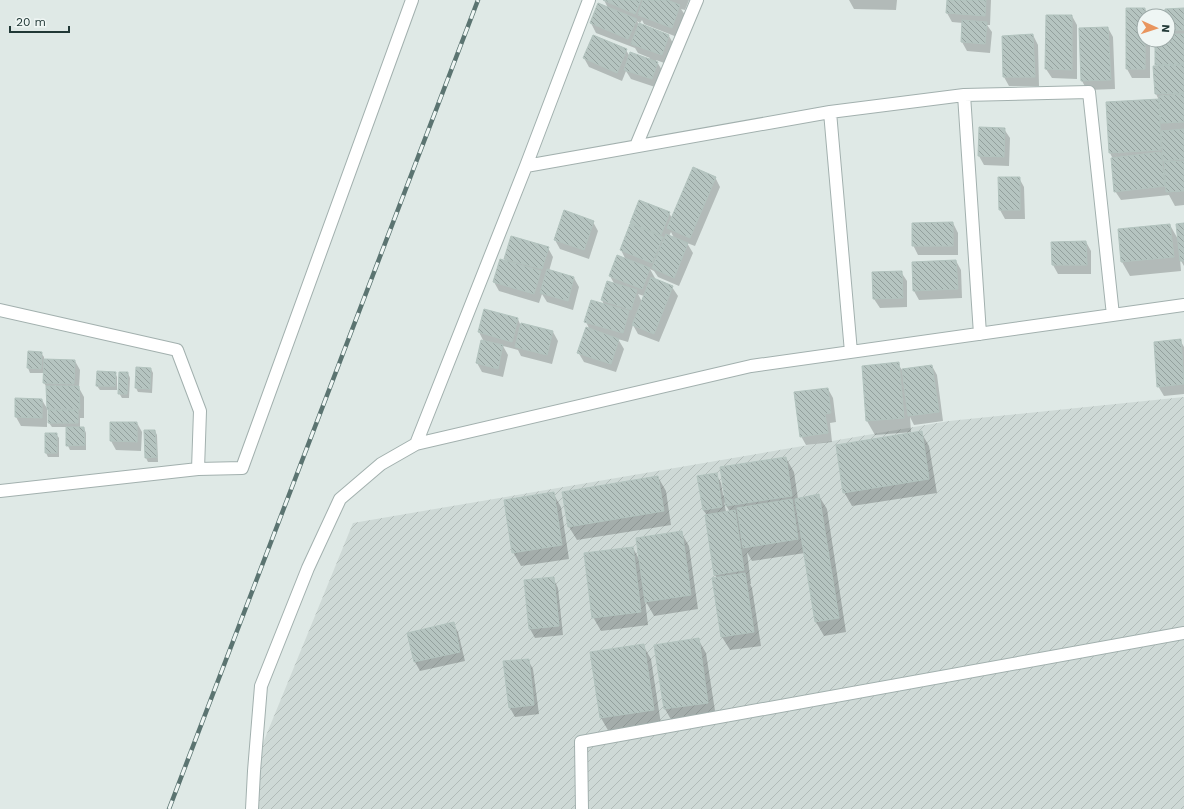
<svg xmlns="http://www.w3.org/2000/svg" width="1184" height="809" font-family="'Work Sans',sans-serif">
	<defs>
		<pattern id="industrial-furrows" width="10" height="10" patternUnits="userSpaceOnUse"><rect width="10" height="10" fill="#ced9d6"/><path d="M-1 1l2-2M0 10L10 0M9 11l2-2" fill="none" stroke="#b1bbb8"/></pattern>
		<pattern id="building-back-hatch" width="6" height="6" patternUnits="userSpaceOnUse"><rect width="6" height="6" fill="#b5c4c0"/><path d="M-1 5l2 2M0 0l6 6M5-1l2 2" fill="none" stroke="#93a09d"/></pattern>
	</defs>
	<rect width="100%" height="100%" fill="#dfe9e6"/>
	<!-- industrial -->
	<path fill="url(#industrial-furrows)" d="M1184 397V809H253L254 765 353 523 949 421Z"/>
	<!-- shadow -->
	<path fill="#0003" fill-rule="evenodd" d="M604 0H689L685 10 681 9 685 15 677 37 644 24 642 20 640 23 637 21 639 25 669 36 674 45 667 64 656 60 663 72 658 88 631 79 626 71 622 81 589 67 584 58 626 50 630 57 649 60 650 58 638 53 635 48 596 33 591 23 608 8Z
		M849 0H897L896 10 854 9Z
		M948 0H991L990 25H987L992 32 990 53 967 51 962 42 963 23 952 22 947 13Z
		M1127 9H1145L1149 16H1144V40H1150V78H1132L1127 69Z
		M1184 9V205L1175 206 1169 195 1121 200 1115 191 1113 159 1110 153 1159 100 1156 94 1154 67H1158L1156 64V40H1168V35H1169L1168 33V16H1166Z
		M1072 16 1077 25V79L1052 78 1046 69Z
		M1108 28 1113 37 1115 89 1087 90 1082 81Z
		M1033 35 1038 45 1039 86H1009L1004 77 1003 36Z
		M1004 129 1010 138 1009 166 984 165 979 156Z
		M715 177 720 187 695 246 687 243 693 253 679 286 658 277 654 271 650 269 655 278 654 280 672 287 678 296 659 342 638 334 633 325 628 342 618 339 624 349 616 372 584 362 578 352 590 330 586 322 604 305 602 300 615 285 610 276 626 260 621 250 633 227 631 223 669 213 672 218ZM671 232 674 238 669 236ZM638 294 644 296 642 302Z
		M1019 178 1024 187 1025 219H1005L1000 210Z
		M593 222 598 231 589 259 560 249 555 240Z
		M953 223 958 233V255H918L913 245Z
		M1184 224V266L1180 259 1181 271 1130 276 1122 262 1119 230 1170 225 1179 241Z
		M1086 242 1091 251V274H1058L1053 265 1052 243Z
		M548 248 553 257 549 271 574 278 579 287 573 310 547 302 542 294 539 303 499 291 494 282 507 262 505 259Z
		M956 261 961 270 962 298 919 300 914 291 913 262Z
		M901 272 907 281V307L880 308 874 299Z
		M518 319 520 324 553 332 558 341 552 364 521 356 518 350 503 346 508 355 503 377 482 372 477 363 482 341 484 342 479 332Z
		M1180 340 1184 347V394L1164 396 1158 386Z
		M29 352 41 353 44 357V360L75 361 80 370 79 388 84 397V418H80V428H84L86 433V450H70L68 446 67 427H52L49 423V410H47V427L21 426 16 417V399L42 400 48 410 47 388 44 383 45 373H30L28 368Z
		M898 364 902 370 932 366 937 375 943 421 914 425 910 417 911 432 875 435 867 421 863 366Z
		M137 368 151 369 153 373 152 393 138 392 136 388Z
		M115 373 117 377V390H100L97 386Z
		M128 373 130 378 129 398H122L119 393Z
		M828 389 833 398 836 422 830 423 832 442 806 445 801 436Z
		M111 423H137L142 432 141 451 116 450 111 441Z
		M155 431 157 435 158 462H148L146 458Z
		M921 432 929 446 937 493 852 506 844 492Z
		M56 434 59 438V457H48L46 453Z
		M786 458 794 472 798 499 819 496 827 509 846 632 824 636 816 622 805 553 752 561 747 552 751 584H750L752 588 761 646 730 650 722 637 717 578 715 575 706 516 707 515 703 510 716 474 721 483 723 495H725ZM724 502 730 512H726Z
		M658 477 666 491 671 525 577 540 569 527Z
		M553 493 561 507 569 559 521 566 513 552Z
		M681 532 689 546 698 609 654 616 645 600 648 625 601 631 593 617 633 548 640 561Z
		M553 578 558 588 563 635 535 638 530 629Z
		M453 623 458 632 465 661 420 671 415 662 409 633Z
		M698 639 706 653 716 717 673 723 665 709 655 646Z
		M643 645 651 659 661 724 609 732 601 718 591 653Z
		M528 660 533 669 539 714 515 717 510 708Z"/>
	<!-- building -->
	<path fill="url(#building-back-hatch)" stroke="#b2c3be" d="M603 0H641L635 14Z
		M643 0H667L680 5 672 28 638 15Z
		M947 0H986L985 16 946 13Z
		M598 3 637 19 628 39 590 23Z
		M1126 8H1145V16H1144V40H1145V69H1126Z
		M1184 8V30H1168V16H1165V9Z
		M1046 15H1072V70L1045 69Z
		M962 20 987 22 985 44 961 42Z
		M639 23 669 35 662 55 631 44Z
		M1108 27 1111 80 1081 81 1079 28Z
		M1033 34 1035 77H1003L1002 36Z
		M1168 34H1184V64L1155 65V40H1168Z
		M593 35 627 49 617 73 583 58Z
		M630 52 658 62 652 79 624 70Z
		M1184 65V93L1155 94 1153 66Z
		M1184 94V122L1161 123 1159 96Z
		M1159 99 1161 150 1109 153 1106 102Z
		M979 127 1005 128 1004 157 978 156Z
		M1184 129V159L1163 161 1161 131Z
		M1161 152 1165 186 1114 192 1111 158Z
		M1184 161V191L1166 192 1164 162Z
		M693 167 716 177 690 238 667 228Z
		M998 177H1020V210H999Z
		M639 200 670 212 661 235 630 223Z
		M564 210 594 221 584 250 554 240Z
		M953 222V246H912V223Z
		M1184 223V261H1180L1176 224Z
		M630 224 663 237 652 263 620 250Z
		M1170 224 1174 257 1121 262 1118 229Z
		M666 234 688 243 674 278 652 268Z
		M511 236 549 247 542 269 504 259Z
		M1086 241 1087 265H1052L1051 242Z
		M617 255 650 268 642 289 609 276Z
		M500 259 541 271 534 294 493 282Z
		M956 260 958 289 913 291 912 262Z
		M547 269 574 277 568 301 540 293Z
		M902 271 903 298 873 299 872 272Z
		M651 277 673 286 654 334 632 325Z
		M607 281 637 290 631 310 601 300Z
		M591 300 629 311 623 333 584 322Z
		M484 309 518 318 512 342 478 332Z
		M521 323 553 331 547 355 515 347Z
		M586 327 619 339 611 364 577 353Z
		M1181 339 1184 384 1157 387 1154 342Z
		M481 340 503 345 498 369 476 363Z
		M28 351 42 352 41 369 27 368Z
		M44 359 75 360 74 384 43 383Z
		M899 362 904 418 866 421 862 366Z
		M932 365 939 412 908 416 902 369Z
		M136 367 151 368 150 389 135 388Z
		M97 371 116 372 115 386H96Z
		M119 372H128L127 394H118Z
		M46 386H79L80 409H47Z
		M828 388 831 413 825 414 828 433 800 437 794 392Z
		M15 398 42 399V418L15 417Z
		M48 410H78V423H48Z
		M110 422H137V442L110 441Z
		M66 427H84L85 445 66 446Z
		M144 430H155L157 457 145 458Z
		M922 431 929 479 843 493 836 445Z
		M45 433H57V453H45Z
		M786 457 792 496 726 506 720 467Z
		M717 473 722 507 703 510 697 476Z
		M658 476 664 511 568 527 562 492Z
		M554 492 562 545 512 553 504 500Z
		M819 494 839 618 815 622 795 499Z
		M792 499 798 539 743 548 737 508Z
		M735 510 744 570 714 575 705 515Z
		M682 531 691 595 645 602 636 538Z
		M633 547 641 612 592 618 584 553Z
		M745 573 754 632 721 637 712 578Z
		M554 577 559 626 529 629 524 580Z
		M454 622 460 652 414 662 407 633Z
		M699 638 708 703 664 709 654 645Z
		M644 644 654 710 600 718 590 652Z
		M529 659 534 705 509 708 503 661Z"/>
	<g fill="none" stroke-linecap="round" stroke-linejoin="round">
		<!-- minor casing -->
		<g stroke="#a2b0ae" stroke-width="14">
			<path id="minor" d="M964 95 980 334
				M830 112 851 352
				M636 146 697 0
				M526 166 830 112 964 95 1089 92 1113 315
				M0 310 177 350 200 411 198 469
				M416 444 526 166 589 0
				M0 491 198 469 242 468 412 0
				M252 809 254 771 261 686 308 568 340 499 381 464 416 444 751 366 1184 305
				M582 809 581 742 1184 633"/>
		</g>
		<!-- minor -->
		<use href="#minor" stroke="#fff" stroke-width="12"/>
		<!-- rail casing -->
		<g stroke="#5b7471" stroke-width="4.5">
			<path id="rail" d="M169 809 478 0"/>
		</g>
		<!-- rail -->
		<use href="#rail" stroke="#eff6f4" stroke-width="3" stroke-dasharray="9" stroke-linecap="butt"/>
	</g>
	<!-- north arrow -->
	<g transform="translate(1156 28) rotate(93)"><circle r="19" fill="#eff6f4" stroke="#9daaa8"/>
	<path d="M0-3L7 15L0 10L-7 15Z" fill="#e9955e"/>
	<text y="-6" font-size="11" font-weight="bold" text-anchor="middle" fill="#213836">N</text>
	</g>
	<!-- scale -->
	<path d="M10 26v6h59v-6" fill="none" stroke="#213836" stroke-width="2"/>
	<text x="16" y="26" font-size="12" fill="#213836" stroke="#eff6f4" stroke-width="3" paint-order="stroke">20 m</text>
</svg>
